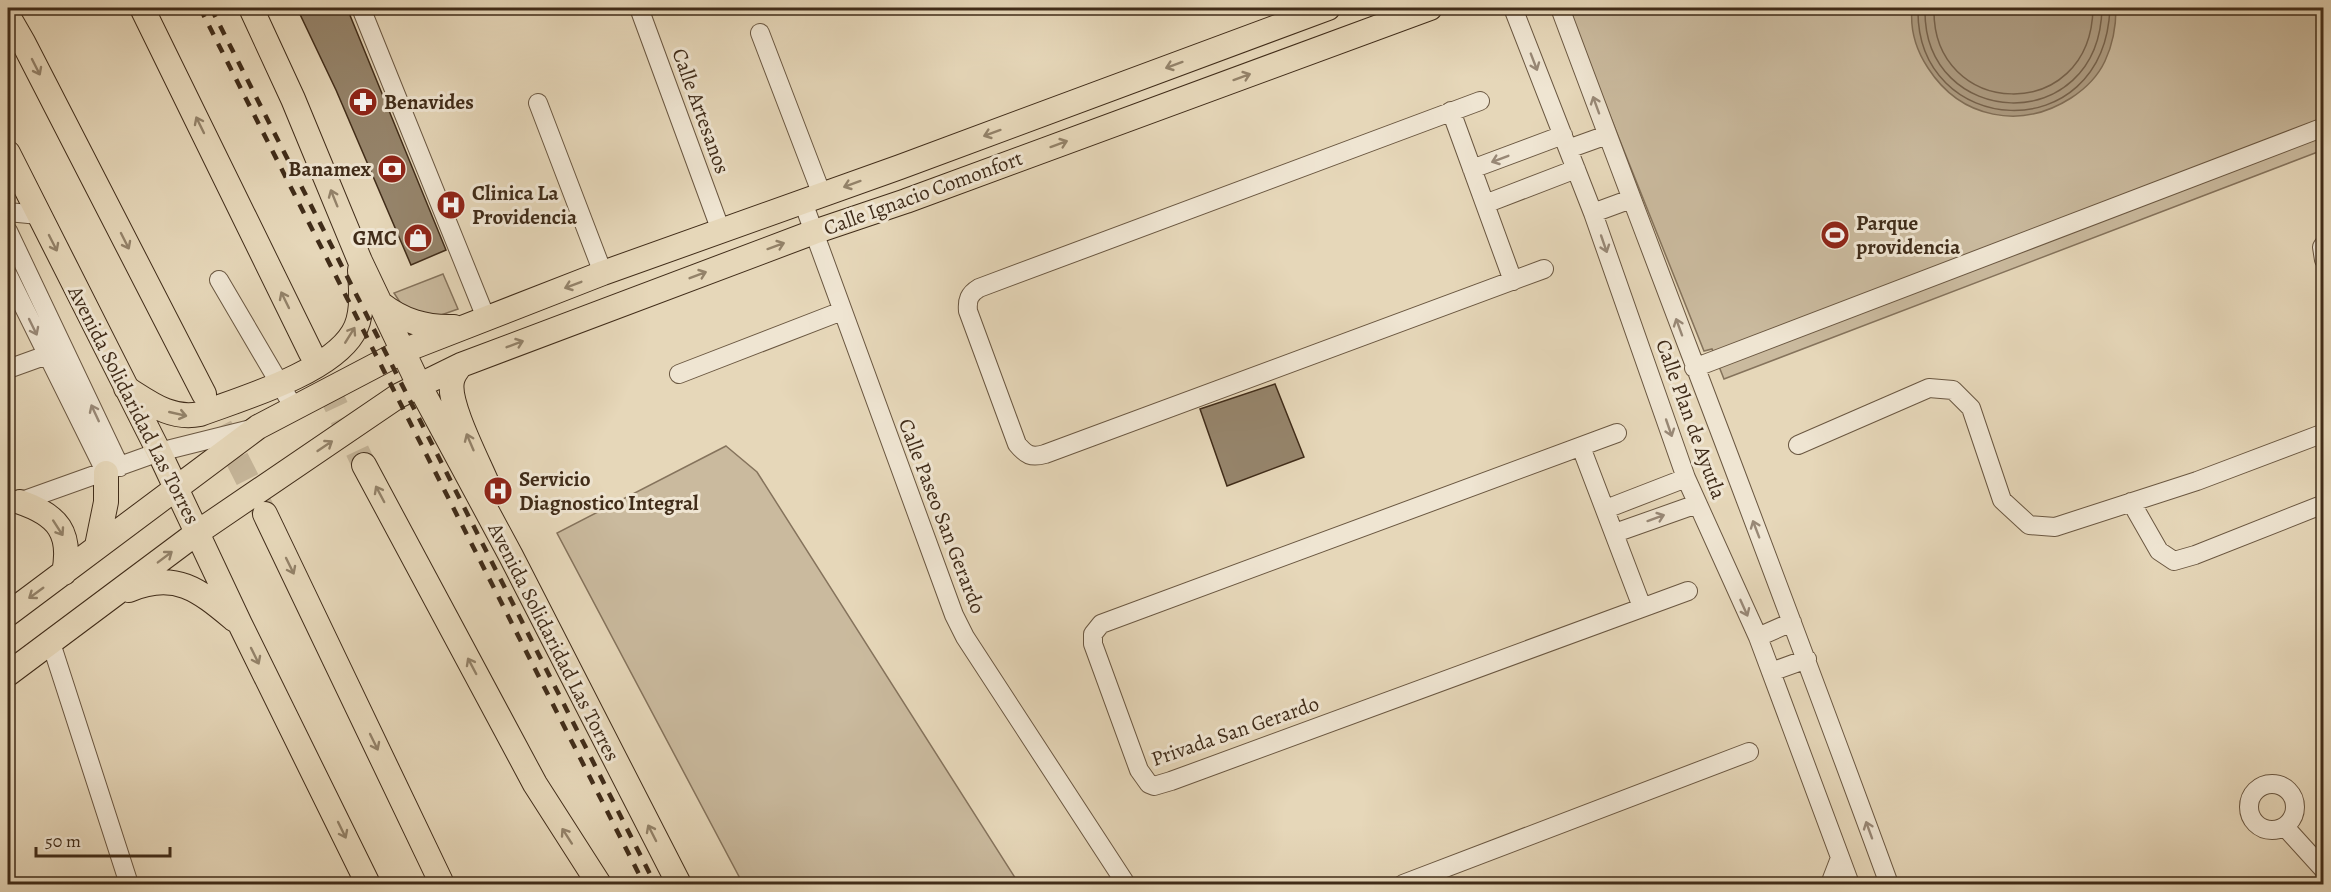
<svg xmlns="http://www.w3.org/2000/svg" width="2331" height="892" font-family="Alegreya,serif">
	<rect width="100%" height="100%" fill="#e6d7b9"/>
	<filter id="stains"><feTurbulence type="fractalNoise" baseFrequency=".00333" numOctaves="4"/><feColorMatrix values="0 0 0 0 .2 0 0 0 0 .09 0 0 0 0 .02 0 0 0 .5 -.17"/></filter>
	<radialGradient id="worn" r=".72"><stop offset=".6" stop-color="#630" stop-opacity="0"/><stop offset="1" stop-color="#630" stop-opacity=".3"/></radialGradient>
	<!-- green -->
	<path fill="#caba9e" stroke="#85735c" stroke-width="1.5" d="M1567 8H2323V150L1724 379 1712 349 1704 351Z
		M443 274 458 309 427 320 407 313 394 293Z
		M726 446 757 472 1019 884H743L557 533Z"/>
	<!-- water -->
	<path fill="#ae9d83" stroke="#827059" stroke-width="1.5" d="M1912 8H2116C2116 26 2113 44 2105 61 2098 76 2085 89 2071 98 2021 130 1961 119 1928 68 1916 50 1910 29 1912 8Z"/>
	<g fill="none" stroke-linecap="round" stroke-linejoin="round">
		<!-- shore -->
		<path stroke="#77644e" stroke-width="1.5" d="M1918 8C1915 138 2104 151 2110 8
			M1925 8C1922 130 2099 139 2102 8
			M1934 8C1931 119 2091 126 2093 8"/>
	</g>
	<!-- building -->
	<path fill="#96856c" stroke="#402c19" stroke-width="1.5" d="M297 8H347L446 250 411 265 336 90Z
		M1275 384 1304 457 1227 486 1200 409Z"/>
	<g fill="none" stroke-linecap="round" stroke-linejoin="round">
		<!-- major-tunnel -->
		<path stroke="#c5b599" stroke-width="24" stroke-dasharray="24 12" stroke-linecap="butt" d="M311 353 364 465
			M204 394 264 512"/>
		<!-- minor casing -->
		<g stroke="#6a5741" stroke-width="20">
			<path id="minor" d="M361 8 486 318
				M639 8 721 231
				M1513 8 1593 213 1686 478 1758 637 1850 884
				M1560 8C1669 300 1782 591 1889 884
				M760 33 822 195
				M1480 101 979 288C969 294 967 300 968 311L1017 444C1026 455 1031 458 1045 454L1544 269
				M538 103 603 273
				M1451 111 1513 281
				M1568 149 1607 135
				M1472 169 1563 135
				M803 202 954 615 965 637 1126 884
				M1485 204 1576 169
				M8 212 39 215
				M1593 213 1631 199
				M8 231 120 467
				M2324 244 2322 247 2324 260
				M8 275 106 473
				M219 280 294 408
				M1694 368 2324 127
				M8 369 58 351
				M679 374 842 311
				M1617 433 1101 624 1093 634V644L1139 770 1149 784 1154 786 1171 781 1688 591
				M1798 445 1929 388 1953 390 1971 408 2002 500 2029 525 2055 527 2197 481 2324 433
				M1581 447 1642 607
				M2131 502 2159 551 2174 561 2195 555 2324 504
				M8 506 159 452 251 429
				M1606 509 1686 478
				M1615 533 1697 504
				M1758 637 1792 622
				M51 643 129 884
				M1771 672 1807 659
				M2249 807a23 23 0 1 1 46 0a23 23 0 1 1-46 0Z
				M2285 827 2324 870
				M1403 884 1749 752
				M1830 884 1840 858"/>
		</g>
		<!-- major casing -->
		<g stroke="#402c19" stroke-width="26">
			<path id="major" d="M142 8 311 353
				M251 8 293 99 360 261 419 385 511 556 679 884
				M8 16 23 42 204 394
				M8 153 159 452 240 624 368 884
				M381 304C403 321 425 328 454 327
				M461 365C457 370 453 375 452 381 447 404 480 465 489 488
				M126 388C150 403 171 420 200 414 243 398 329 373 353 333 364 315 361 290 360 270
				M364 465 535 784 599 884
				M20 502C58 515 72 533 64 573
				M265 514 442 884
				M97 546 106 502V473
				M129 590C176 570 200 591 235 620
				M8 614 258 427 403 351 603 273 900 167 1328 8
				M8 674 198 532 398 396 461 365 814 232 906 201 1430 8"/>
		</g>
		<!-- minor -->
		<use href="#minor" stroke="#efe5d2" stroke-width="18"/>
		<!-- major -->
		<use href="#major" stroke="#e6d7b9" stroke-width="24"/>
		<!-- rail -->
		<path stroke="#402c19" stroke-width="4.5" stroke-dasharray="10 10" stroke-linecap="butt" d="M200 8 644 884
			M211 8 655 884"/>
	</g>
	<!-- one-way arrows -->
	<defs><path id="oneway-shaft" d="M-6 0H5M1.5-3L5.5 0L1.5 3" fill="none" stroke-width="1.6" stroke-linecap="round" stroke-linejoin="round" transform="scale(1.5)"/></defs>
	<g stroke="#988876">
		<use href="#oneway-shaft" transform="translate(1534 62) rotate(69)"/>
		<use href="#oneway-shaft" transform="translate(1596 105) rotate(-110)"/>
		<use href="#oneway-shaft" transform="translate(1500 159) rotate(159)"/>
		<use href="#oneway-shaft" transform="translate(1604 244) rotate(71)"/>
		<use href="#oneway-shaft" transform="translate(33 327) rotate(64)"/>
		<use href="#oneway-shaft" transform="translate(1679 327) rotate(-110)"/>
		<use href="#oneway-shaft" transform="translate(95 413) rotate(-115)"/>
		<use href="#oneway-shaft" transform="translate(1669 428) rotate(71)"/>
		<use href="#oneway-shaft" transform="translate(1656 518) rotate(-20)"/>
		<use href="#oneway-shaft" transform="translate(1756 529) rotate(-111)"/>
		<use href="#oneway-shaft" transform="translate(1744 608) rotate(66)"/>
		<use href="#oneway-shaft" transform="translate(1869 830) rotate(-110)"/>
	</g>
	<g stroke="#938269">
		<use href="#oneway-shaft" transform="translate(1174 65) rotate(160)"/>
		<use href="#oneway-shaft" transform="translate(36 67) rotate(63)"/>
		<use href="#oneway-shaft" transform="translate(1242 77) rotate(-20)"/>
		<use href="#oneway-shaft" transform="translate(200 125) rotate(-116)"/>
		<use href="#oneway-shaft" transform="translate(992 133) rotate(160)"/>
		<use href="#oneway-shaft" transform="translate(1059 144) rotate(-20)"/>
		<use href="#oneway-shaft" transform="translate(852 184) rotate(160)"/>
		<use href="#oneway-shaft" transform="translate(334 198) rotate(-112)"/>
		<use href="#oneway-shaft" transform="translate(125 241) rotate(63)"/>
		<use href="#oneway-shaft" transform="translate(53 243) rotate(63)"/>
		<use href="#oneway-shaft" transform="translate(776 246) rotate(-20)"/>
		<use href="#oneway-shaft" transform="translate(698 275) rotate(-21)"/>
		<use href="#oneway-shaft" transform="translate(573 285) rotate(159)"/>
		<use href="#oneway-shaft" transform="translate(285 300) rotate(-116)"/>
		<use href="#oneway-shaft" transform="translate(350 335) rotate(-58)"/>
		<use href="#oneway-shaft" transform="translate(515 344) rotate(-21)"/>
		<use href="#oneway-shaft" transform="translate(178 414) rotate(13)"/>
		<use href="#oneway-shaft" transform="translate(470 442) rotate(-113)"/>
		<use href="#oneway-shaft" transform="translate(325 446) rotate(-34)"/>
		<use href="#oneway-shaft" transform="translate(380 494) rotate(-118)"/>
		<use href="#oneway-shaft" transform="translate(58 528) rotate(57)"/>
		<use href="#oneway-shaft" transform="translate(165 557) rotate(-37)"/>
		<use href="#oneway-shaft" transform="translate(290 566) rotate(64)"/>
		<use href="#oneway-shaft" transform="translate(36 593) rotate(144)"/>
		<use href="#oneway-shaft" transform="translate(255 656) rotate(64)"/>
		<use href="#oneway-shaft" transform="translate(472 666) rotate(-118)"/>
		<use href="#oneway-shaft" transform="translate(374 742) rotate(64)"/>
		<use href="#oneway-shaft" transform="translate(342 830) rotate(64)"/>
		<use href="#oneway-shaft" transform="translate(652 833) rotate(-117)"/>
		<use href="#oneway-shaft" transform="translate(567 836) rotate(-123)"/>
	</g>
	<!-- icons -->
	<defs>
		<g id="pharmacy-disc" transform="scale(1.5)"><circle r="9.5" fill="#8f2418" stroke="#efe5d2"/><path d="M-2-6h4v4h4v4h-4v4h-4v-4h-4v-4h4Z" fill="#fff"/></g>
		<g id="bank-disc" transform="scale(1.5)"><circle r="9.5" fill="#8f2418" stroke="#efe5d2"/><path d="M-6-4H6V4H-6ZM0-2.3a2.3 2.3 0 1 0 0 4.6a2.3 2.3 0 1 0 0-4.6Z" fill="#fff"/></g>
		<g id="hospital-disc" transform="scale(1.5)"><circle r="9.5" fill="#8f2418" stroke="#efe5d2"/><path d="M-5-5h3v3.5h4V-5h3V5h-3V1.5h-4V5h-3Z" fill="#fff"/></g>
		<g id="stadium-disc" transform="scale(1.5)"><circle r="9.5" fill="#8f2418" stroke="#efe5d2"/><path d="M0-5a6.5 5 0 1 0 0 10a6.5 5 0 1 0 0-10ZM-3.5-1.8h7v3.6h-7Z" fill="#fff"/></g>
		<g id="shop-disc" transform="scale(1.5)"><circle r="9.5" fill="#8f2418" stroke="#efe5d2"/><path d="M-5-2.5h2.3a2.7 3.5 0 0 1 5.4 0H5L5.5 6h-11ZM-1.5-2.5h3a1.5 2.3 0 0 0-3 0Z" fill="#fff"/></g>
	</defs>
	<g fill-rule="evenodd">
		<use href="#pharmacy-disc" x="363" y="102"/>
		<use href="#bank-disc" x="392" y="169"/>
		<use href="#hospital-disc" x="451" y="205"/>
		<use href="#stadium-disc" x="1835" y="235"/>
		<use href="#shop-disc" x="418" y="238"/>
		<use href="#hospital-disc" x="498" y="491"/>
	</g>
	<g text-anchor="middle" stroke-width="6" stroke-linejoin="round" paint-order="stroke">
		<!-- poi labels -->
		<g font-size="21" font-weight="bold" fill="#402c19" stroke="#efe5d2" text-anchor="start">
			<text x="384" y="109">Benavides</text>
			<text x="371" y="176" text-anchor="end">Banamex</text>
			<text x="472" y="200">Clinica La<tspan x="472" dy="24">Providencia</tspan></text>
			<text x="1856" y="230">Parque<tspan x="1856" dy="24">providencia</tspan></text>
			<text x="397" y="245" text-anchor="end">GMC</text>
			<text x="519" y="486">Servicio<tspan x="519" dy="24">Diagnostico Integral</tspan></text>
		</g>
		<!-- street labels -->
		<g font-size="21" fill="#402c19" stroke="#efe5d2">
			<text transform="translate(701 111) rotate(70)" y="7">Calle Artesanos</text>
			<text transform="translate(923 193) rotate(-20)" y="7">Calle Ignacio Comonfort</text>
			<text transform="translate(134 405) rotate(63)" y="7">Avenida Solidaridad Las Torres</text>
			<text transform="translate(1691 419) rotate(70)" y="7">Calle Plan de Ayutla</text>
			<text transform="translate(942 516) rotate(69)" y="7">Calle Paseo San Gerardo</text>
			<text transform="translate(554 642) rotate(63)" y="7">Avenida Solidaridad Las Torres</text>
			<text transform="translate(1235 731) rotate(-19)" y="7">Privada San Gerardo</text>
		</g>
	</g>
	<!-- margin -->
	<rect width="2331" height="892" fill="none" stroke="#e6d7b9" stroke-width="30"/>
	<rect x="9" y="9" width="2313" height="874" fill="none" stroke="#402c19" stroke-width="3"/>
	<rect x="15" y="15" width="2301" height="862" fill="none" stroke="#402c19" stroke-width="1.5"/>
	<!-- scale -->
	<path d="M36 847v9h134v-9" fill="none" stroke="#402c19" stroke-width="3"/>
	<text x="45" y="847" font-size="18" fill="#402c19" stroke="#efe5d2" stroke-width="4.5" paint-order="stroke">50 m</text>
	<rect width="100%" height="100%" filter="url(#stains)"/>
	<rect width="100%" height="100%" fill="url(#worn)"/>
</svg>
